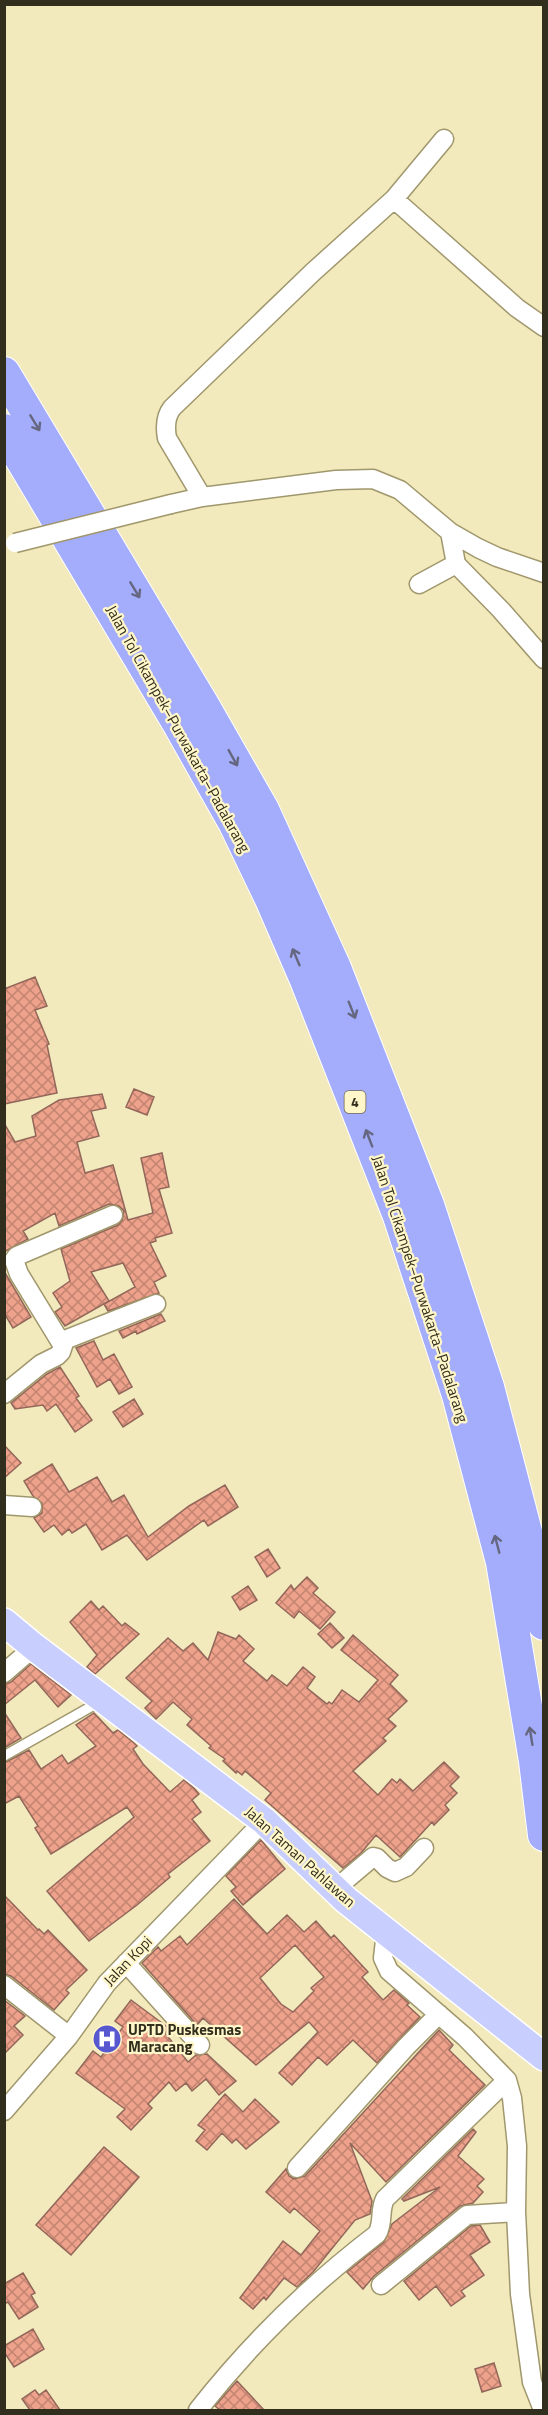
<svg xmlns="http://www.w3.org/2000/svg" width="548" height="2415" font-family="'Titillium Web',sans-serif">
	<defs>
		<pattern id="building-cross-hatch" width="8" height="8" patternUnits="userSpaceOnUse" patternTransform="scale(1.5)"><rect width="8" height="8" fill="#efa28b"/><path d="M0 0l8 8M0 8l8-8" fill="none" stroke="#c28471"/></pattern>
	</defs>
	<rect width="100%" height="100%" fill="#f2e9bc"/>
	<!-- building -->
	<path fill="url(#building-cross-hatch)" stroke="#92675a" stroke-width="1.5" fill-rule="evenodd" d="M35 977 47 1006 35 1010 49 1044 47 1045 57 1093 4 1104V989Z
		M134 1089 154 1097 147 1115 126 1107Z
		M102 1094 106 1108 91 1111 99 1136 77 1142 85 1173 113 1165 128 1220 153 1213 141 1158 162 1153 169 1187 159 1189 172 1233 155 1238 156 1241 150 1243 166 1276 154 1282 159 1293 108 1311 104 1304 135 1287 123 1263 91 1272 109 1301 65 1326 55 1312 62 1307 53 1293 70 1281 61 1249 118 1225 122 1221 124 1211 119 1206 109 1204 59 1226 55 1213 23 1231 28 1239 4 1252V1123L15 1142 36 1136 32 1116 59 1100Z
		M4 1271 31 1317 13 1328 4 1313Z
		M161 1314 165 1321 137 1334 136 1331 123 1338 119 1331Z
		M94 1341 103 1360 114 1354 132 1387 119 1394 110 1379 97 1387 76 1348Z
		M60 1367 79 1396 76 1398 92 1420 75 1432 56 1404 47 1411 43 1405 15 1409 11 1403 47 1374Z
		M134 1399 143 1414 123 1427 113 1412Z
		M4 1445 21 1463 4 1478Z
		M52 1464 69 1492 97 1477 112 1502 124 1495 148 1537 189 1506 225 1485 238 1507 208 1526 204 1520 147 1560 127 1535 102 1550 86 1524 72 1533 69 1529 62 1535 54 1525 44 1532 34 1518 42 1513V1503L33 1496 24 1481Z
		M268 1549 280 1568 267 1577 255 1557Z
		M307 1577 318 1588 313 1593 335 1612 320 1629 299 1611 294 1618 276 1603 291 1585 294 1590Z
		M248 1586 257 1600 240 1610 232 1597Z
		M91 1601 99 1610 103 1606 122 1626 125 1623 139 1634 95 1674 87 1667 97 1655 70 1622Z
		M330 1623 344 1638 332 1648 318 1634Z
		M218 1632 236 1639 239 1635 254 1649 243 1661 267 1681 272 1675 287 1686 303 1667 315 1677 307 1688 327 1704 329 1702 332 1704 342 1690 359 1702 378 1680 341 1650 353 1635 398 1675 390 1684 407 1701 388 1719 396 1726 383 1738 386 1741 353 1771 378 1795 392 1779 397 1783 400 1779 413 1791 444 1762 459 1777 450 1786 457 1793 445 1805 449 1810 434 1825 432 1822 400 1857 376 1835 361 1853 343 1868 265 1800 271 1793 245 1771 242 1775 237 1771 236 1773 223 1761 225 1759 209 1748 211 1746 187 1725 192 1719 173 1702 156 1719 145 1708 152 1701 126 1678 168 1638 183 1651 193 1643 208 1660Z
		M31 1664 71 1695 58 1707 35 1680 4 1705V1684L11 1682Z
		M4 1712 21 1738 4 1748Z
		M94 1713 113 1733 118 1730 134 1743 137 1746 133 1749 143 1764 170 1792 184 1780 194 1788 199 1794 192 1800 201 1812 192 1819 210 1841 168 1874 170 1877 137 1905 89 1941 47 1891 134 1817 127 1807 51 1854 35 1828 38 1826 19 1796 4 1804V1763L29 1750 41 1769 62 1755 68 1764 96 1746 76 1725Z
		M261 1840 285 1869 243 1905 231 1891 236 1887 226 1876Z
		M4 1895 38 1930 39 1929 44 1934 48 1930 87 1970 66 1990 69 1993 54 2010 11 1976 4 1974Z
		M234 1899 267 1934 287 1915 304 1932 316 1921 331 1938 334 1935 368 1972 362 1977 383 2000 394 1990 409 2003 407 2005 420 2017 377 2063 353 2040 327 2065 318 2057 292 2085 279 2073 318 2032 309 2022 256 2065 203 2018 197 2025 142 1963 158 1947 161 1951 180 1936 187 1945ZM295 1945 324 1977 311 1988 314 1991 293 2012 281 2004 260 1978Z
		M4 2000 25 2016 14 2026 23 2035 4 2054Z
		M131 2000 170 2029 165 2033 188 2062 196 2055 207 2054 236 2081 219 2095 206 2079 192 2091 186 2083 176 2091 169 2082 148 2104 152 2108 131 2130 117 2117 125 2109 76 2073 93 2051 101 2057 123 2027 115 2021Z
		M439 2030 453 2045 449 2050 485 2085 386 2182 350 2143 372 2201 370 2214 355 2220 313 2272 297 2287 284 2278 266 2300 264 2297 253 2309 240 2298 283 2241 301 2255 320 2231 294 2208 290 2213 266 2192 286 2169 289 2176 294 2179 305 2176Z
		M225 2094 243 2112 255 2099 279 2122 246 2149 236 2139 232 2143 222 2133 207 2150 196 2141 205 2130 198 2125Z
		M473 2129 476 2132 458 2156 484 2179 477 2186 483 2192 473 2203 460 2206 374 2276 363 2289 347 2272 384 2242 392 2224 440 2187 404 2201 402 2199Z
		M104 2147 139 2177 71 2255 36 2225Z
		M480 2225 490 2242 470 2255 484 2275 461 2291 465 2296 451 2306 436 2286 419 2300 404 2281 471 2226Z
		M23 2273 35 2293 31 2295 38 2307 19 2319 8 2302 4 2304V2284Z
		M33 2329 44 2349 14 2367 4 2352V2346Z
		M494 2363 501 2386 482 2392 475 2369Z
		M237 2381 264 2410H220L215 2406Z
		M35 2390 39 2395 46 2390 60 2410H30L22 2399Z"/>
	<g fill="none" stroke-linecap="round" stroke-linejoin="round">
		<!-- service casing -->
		<g stroke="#a0976d" stroke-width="12">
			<path id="service" d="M4 1756 101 1701"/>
		</g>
		<!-- minor casing -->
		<g stroke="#a0976d" stroke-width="21">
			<path id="minor" d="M394 199 517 308 544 327
				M202 497 167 438C165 427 165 417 172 408L313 272 394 199 444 139
				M171 504 202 497 336 480 373 479 400 490 450 532 478 548 497 557 544 573
				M450 532 456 564 501 610 544 659
				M419 584 456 564
				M62 1341 156 1304
				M4 1394 41 1364 57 1356 61 1352 63 1346 19 1274 14 1260 17 1256 113 1215
				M4 1505 32 1507
				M4 1673 34 1647
				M334 1890 373 1857 377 1858 387 1868 395 1872 406 1867 424 1848
				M386 1932 383 1958 389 1971 465 2037 507 2080 512 2098 517 2146 516 2212 520 2294 532 2382 543 2410
				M126 1963 200 2045
				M4 1985 69 2036
				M4 2111 69 2036 107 1983 264 1821
				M297 2168 406 2047 439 2014
				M381 2285 467 2215 516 2212
				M198 2410C250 2344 310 2285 377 2234 384 2223 379 2210 385 2199L507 2080"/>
		</g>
		<!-- primary casing -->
		<g stroke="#fff" stroke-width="30">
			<path id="primary" d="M4 1622 34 1647 264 1821 346 1900 544 2057"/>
		</g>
		<!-- motorway casing -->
		<g stroke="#fff" stroke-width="34">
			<path id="motorway" d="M4 373 203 705 263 810 335 968 428 1205 488 1387 532 1555 544 1624
				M4 430 177 721 235 824 271 899 306 980 399 1216 458 1395 502 1562 535 1761 544 1835"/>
		</g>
		<!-- service -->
		<use href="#service" stroke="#fff" stroke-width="9"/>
		<!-- minor -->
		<use href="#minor" stroke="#fff" stroke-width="18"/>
		<!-- primary -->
		<use href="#primary" stroke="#c8cefd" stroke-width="27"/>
		<!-- motorway -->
		<use href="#motorway" stroke="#a3adfb" stroke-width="32"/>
		<!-- minor-bridge casing -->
		<g stroke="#a0976d" stroke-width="21" stroke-linecap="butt">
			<path id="minor-bridge" d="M15 543 171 504"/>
		</g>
		<!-- minor-bridge -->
		<use href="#minor-bridge" stroke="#fff" stroke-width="18"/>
	</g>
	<!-- one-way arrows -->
	<defs><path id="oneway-shaft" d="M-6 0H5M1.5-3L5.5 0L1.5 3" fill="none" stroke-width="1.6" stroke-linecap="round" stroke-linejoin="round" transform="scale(1.5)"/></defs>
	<g stroke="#656781">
		<use href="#oneway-shaft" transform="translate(35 423) rotate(59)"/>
		<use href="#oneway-shaft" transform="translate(135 590) rotate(59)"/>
		<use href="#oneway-shaft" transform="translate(233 758) rotate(61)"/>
		<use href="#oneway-shaft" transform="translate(296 957) rotate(-113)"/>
		<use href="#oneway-shaft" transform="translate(352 1010) rotate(68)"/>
		<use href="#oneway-shaft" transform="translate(369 1138) rotate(-111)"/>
		<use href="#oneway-shaft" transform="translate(497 1544) rotate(-105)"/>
		<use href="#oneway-shaft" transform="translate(531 1736) rotate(-99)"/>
	</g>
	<!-- icons -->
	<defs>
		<g id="hospital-disc" transform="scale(1.5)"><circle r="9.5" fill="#5758cf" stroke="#fff6c9"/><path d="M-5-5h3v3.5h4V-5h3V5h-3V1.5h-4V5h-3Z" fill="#fff"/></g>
	</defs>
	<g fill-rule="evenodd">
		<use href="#hospital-disc" x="107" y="2039"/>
	</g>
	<g text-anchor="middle" stroke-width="4.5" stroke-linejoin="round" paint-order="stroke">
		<!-- shield labels -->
		<rect fill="#fff6c9" stroke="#706a51" stroke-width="1.5" x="344.5" y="1091" width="21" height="22" rx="4.5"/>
		<g font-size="14" font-weight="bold" fill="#322e1d">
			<text x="355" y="1107">4</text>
		</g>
		<!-- street labels -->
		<g font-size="15" fill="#322e1d" stroke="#fff6c9">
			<text transform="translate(178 729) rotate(61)" y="5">Jalan Tol Cikampek–Purwakarta–Padalarang</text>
			<text transform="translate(420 1289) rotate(72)" y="5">Jalan Tol Cikampek–Purwakarta–Padalarang</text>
			<text transform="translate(300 1857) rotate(42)" y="5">Jalan Taman Pahlawan</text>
			<text transform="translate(128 1961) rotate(-46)" y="5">Jalan Kopi</text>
		</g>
		<!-- poi labels -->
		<g font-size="15" font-weight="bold" fill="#322e1d" stroke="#fff6c9" text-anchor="start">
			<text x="128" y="2035">UPTD Puskesmas<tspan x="128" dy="17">Maracang</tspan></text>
		</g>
	</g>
	<!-- border -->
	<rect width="548" height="2415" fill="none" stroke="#322e1d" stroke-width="12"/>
</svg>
